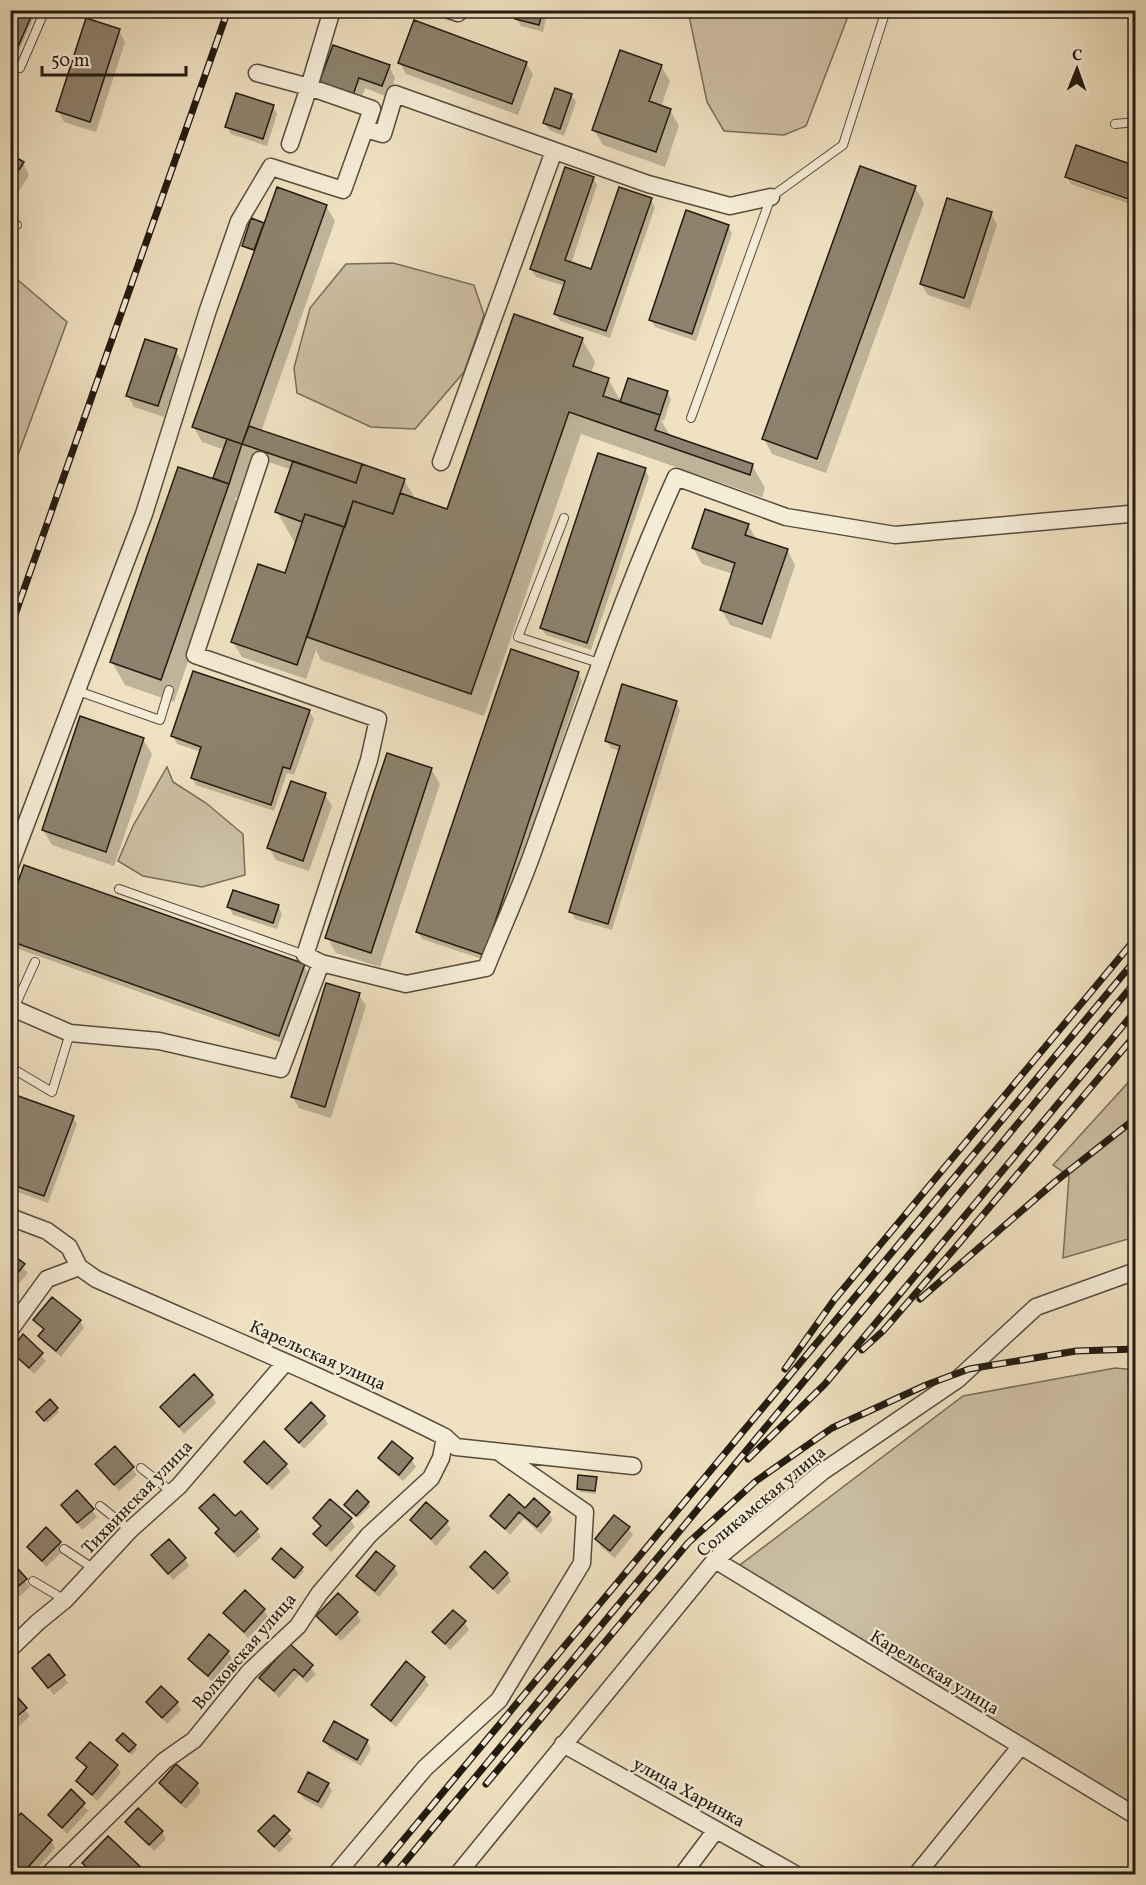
<svg xmlns="http://www.w3.org/2000/svg" width="1146" height="1885" font-family="Vollkorn,serif">
	<rect width="100%" height="100%" fill="#efe1c1"/>
	<filter id="stains"><feTurbulence type="fractalNoise" baseFrequency=".00333" numOctaves="4"/><feColorMatrix values="0 0 0 0 .2 0 0 0 0 .09 0 0 0 0 .02 0 0 0 .5 -.17"/></filter>
	<radialGradient id="worn" r=".72"><stop offset=".6" stop-color="#630" stop-opacity="0"/><stop offset="1" stop-color="#630" stop-opacity=".3"/></radialGradient>
	<!-- green -->
	<path fill="#ccbfa3" stroke="#776d5a" stroke-width="1.5" d="M688 11H850L806 126 784 135 724 131 707 102Z
		M393 263 474 285 484 315 464 372 415 429 371 427 297 393 294 368 310 308 346 264Z
		M11 274 67 322 11 474Z
		M167 767 173 782 206 803 243 834 245 875 202 887 143 876 118 861 133 826Z
		M1135 1075V1237L1063 1258 1069 1176 1053 1165Z
		M1115 1368 1135 1370V1809L736 1568 963 1396Z"/>
	<!-- shadow -->
	<path fill="#0003" d="M10 10H37L12 67H10Z
		M519 10H548L543 32 521 26 517 19Z
		M119 31 125 42 96 132 64 122 58 110Z
		M334 47 389 66 395 78 388 97 365 88 359 106 327 95Z
		M400 63H526L533 74 518 115 406 74Z
		M661 66 670 81 661 107 670 110 679 126 665 167 603 145 594 130Z
		M571 95 576 102 564 136 549 130 544 123Z
		M273 107 277 114 267 146 231 134 227 126Z
		M10 156 23 163 29 175 10 206Z
		M1136 167V200L1071 177V181L1136 203V206L1071 184 1067 177Z
		M593 178 597 185 571 264 592 271 650 199 655 207 610 338 560 321 556 314 565 286 536 277 531 269Z
		M915 187 924 203 826 473 772 454 764 439Z
		M326 206 335 221 261 432 404 480 416 500 448 511 582 339 595 362 591 373 608 379 622 403 667 392 671 399 664 421 661 420 671 437 752 465 765 488 762 497 581 434 484 716 321 660 316 650 306 679 242 657 233 642 286 575 296 545 277 512 292 470 252 456 237 498 234 497 241 508 174 702 125 685 112 662 216 481 215 478 225 450 202 442 193 426 255 252 243 246 263 224 264 226Z
		M991 213 997 225 970 309 928 295 921 284Z
		M728 226 732 233 696 341 655 327 651 320Z
		M176 351 182 362 164 417 134 407 128 396Z
		M645 470 649 477 591 650 546 635 541 628Z
		M748 525 757 540 787 550 795 565 771 639 730 625 721 609 733 574 702 564 693 548Z
		M578 674 582 681 488 961 422 939 418 932Z
		M676 702 680 710 612 930 575 919 571 912 620 751 611 748 607 741Z
		M309 711 314 719 294 775 287 773 274 811 196 785 192 778 201 752 177 744 173 736Z
		M143 739 152 754 114 866 52 845 43 830Z
		M431 769 440 784 380 967 336 953 327 937Z
		M325 795 332 806 309 871 276 860 269 848Z
		M278 906 282 914 277 929 233 915 229 907Z
		M10 909 304 966 308 973 283 1043 10 946Z
		M359 995 366 1006 331 1118 299 1108 292 1096Z
		M10 1094 73 1117 77 1124 48 1203 10 1189Z
		M10 1255 28 1273 10 1294Z
		M35 1320 80 1321 84 1328 61 1357 44 1343 40 1336 44 1331Z
		M23 1337 46 1361 34 1374 11 1350Z
		M212 1396 216 1403 184 1434 162 1407Z
		M57 1409 59 1412 47 1423 40 1416Z
		M324 1417 328 1424 304 1449 287 1430Z
		M115 1448 137 1475 119 1491 97 1464Z
		M380 1458 411 1459 416 1467 403 1481 384 1465Z
		M246 1462 286 1465 290 1472 272 1490Z
		M596 1479V1494L580 1492 578 1488Z
		M368 1503 370 1506 358 1518 347 1508Z
		M62 1505 92 1510 97 1517 82 1530Z
		M201 1509 235 1518 257 1530 261 1537 238 1558 221 1540 217 1533 219 1530Z
		M525 1510 549 1513 553 1520 541 1534 524 1519 510 1535 492 1516Z
		M315 1518 350 1519 355 1527 331 1552 315 1534 321 1528Z
		M412 1520 446 1522 451 1529 436 1546Z
		M628 1528 633 1535 615 1558 601 1547 597 1539Z
		M59 1543 64 1550 46 1567 29 1547Z
		M281 1551 304 1571 296 1580 276 1562Z
		M153 1555 185 1559 189 1566 173 1580Z
		M10 1562 30 1587 11 1604 10 1603Z
		M394 1567 398 1574 379 1597 362 1583 358 1576Z
		M472 1567 507 1573 511 1581 498 1595Z
		M264 1610 268 1617 248 1638 225 1613Z
		M356 1613 361 1621 341 1641 318 1616Z
		M464 1622 469 1630 450 1650 434 1632Z
		M290 1647 316 1674 307 1683 299 1675 279 1698 261 1678Z
		M228 1652 232 1659 213 1682 194 1666 189 1659Z
		M48 1656 68 1683 54 1695 38 1675Z
		M424 1678 429 1685 396 1727 377 1712 373 1705Z
		M11 1692 30 1716 15 1730 10 1725Z
		M148 1702 177 1703 181 1710 167 1724Z
		M123 1735 137 1749 132 1755 120 1743Z
		M325 1741H367L371 1749 361 1766 329 1748Z
		M78 1758 116 1766 121 1773 97 1801 77 1781 87 1770Z
		M161 1784H197L201 1792 186 1809 165 1791Z
		M328 1784 332 1791 322 1809 304 1799 299 1791Z
		M71 1792 88 1811 67 1834 50 1815Z
		M22 1815 51 1841 55 1848 32 1874H10V1840Z
		M274 1817 293 1839 279 1853 260 1832Z
		M127 1822 162 1832 166 1839 154 1851Z
		M108 1838 146 1874H92L84 1863Z"/>
	<!-- building -->
	<path fill="#8d826d" stroke="#221b11" stroke-width="1.5" d="M10 10H34L10 65Z
		M518 10H543L539 25 515 19Z
		M86 18 120 29 90 122 56 111Z
		M414 20 527 62 512 104 398 63Z
		M333 45 390 65 382 86 359 78 353 95 319 83Z
		M620 50 662 65 649 101 671 109 656 152 592 130Z
		M555 88 572 94 560 129 543 123Z
		M236 93 274 105 263 139 225 127Z
		M1076 145 1136 166 1134 201 1065 177Z
		M10 154 24 162 10 184Z
		M860 166 916 186 817 459 762 439Z
		M565 167 594 177 565 260 591 269 619 187 652 198 606 331 554 314 565 281 530 269Z
		M277 187 327 205 242 444 192 427Z
		M947 198 992 212 964 298 920 284Z
		M686 210 729 225 692 334 649 320Z
		M251 218 264 223 254 250 242 246Z
		M514 314 583 338 573 366 609 378 603 396 660 415 655 430 753 464 750 475 569 412 471 694 307 637 353 501 393 514 400 493 447 509Z
		M145 339 177 349 158 406 126 396Z
		M628 378 668 391 660 415 620 402Z
		M249 426 362 464 356 483 242 444Z
		M227 439 242 444 229 484 213 478Z
		M598 453 646 468 587 643 540 628Z
		M293 461 356 483 362 464 405 479 393 514 353 501 345 527 305 514 302 522 275 512Z
		M178 467 229 484 161 680 110 662Z
		M705 509 749 524 745 535 788 549 762 624 720 610 735 563 692 548Z
		M305 514 344 527 297 665 231 642 258 564 285 573Z
		M511 649 579 672 484 955 416 932Z
		M193 671 310 710 290 769 283 767 271 805 191 778 201 747 171 736Z
		M622 684 677 701 608 924 569 912 620 746 605 741Z
		M80 716 144 738 106 852 42 830Z
		M387 753 432 768 371 953 325 938Z
		M291 781 326 793 303 861 267 848Z
		M24 865 305 964 279 1036 10 941V904Z
		M233 890 279 905 273 923 227 907Z
		M326 983 360 993 325 1107 291 1097Z
		M10 1093 74 1116 44 1196 10 1184Z
		M10 1253 25 1264 10 1282Z
		M52 1297 81 1320 56 1351 38 1336 44 1329 33 1320Z
		M23 1334 43 1353 29 1368 10 1351Z
		M194 1374 213 1395 179 1427 160 1407Z
		M50 1399 58 1408 44 1421 36 1412Z
		M311 1402 325 1416 299 1443 285 1429Z
		M264 1441 287 1464 267 1484 244 1462Z
		M392 1441 413 1458 399 1475 378 1458Z
		M115 1446 134 1467 114 1485 95 1464Z
		M578 1475 597 1477 595 1491 577 1489Z
		M77 1490 94 1509 77 1523 61 1505Z
		M357 1490 369 1502 356 1516 344 1505Z
		M214 1494 235 1516 241 1511 258 1529 234 1552 215 1533 219 1529 199 1508Z
		M509 1494 525 1508 534 1498 550 1512 537 1527 519 1512 505 1529 490 1516Z
		M330 1499 352 1518 326 1546 313 1534 321 1526 313 1518Z
		M426 1502 448 1521 431 1539 410 1520Z
		M614 1515 630 1527 610 1551 595 1539Z
		M46 1527 61 1542 42 1561 27 1547Z
		M169 1539 186 1558 168 1574 151 1555Z
		M281 1548 303 1567 294 1578 272 1559Z
		M376 1551 395 1566 375 1591 356 1576Z
		M485 1551 508 1573 493 1589 470 1567Z
		M10 1560 27 1579 10 1593Z
		M245 1590 265 1609 244 1632 223 1613Z
		M338 1593 358 1612 336 1635 316 1616Z
		M453 1610 466 1621 445 1644 432 1632Z
		M209 1634 229 1651 208 1676 188 1659Z
		M290 1644 313 1665 303 1677 294 1669 274 1691 259 1678Z
		M49 1654 65 1675 48 1688 32 1668Z
		M406 1661 425 1677 391 1721 371 1705Z
		M161 1686 178 1702 162 1718 146 1702Z
		M11 1690 27 1708 10 1722V1691Z
		M334 1721 368 1740 357 1760 323 1741Z
		M123 1733 136 1745 129 1752 116 1740Z
		M90 1742 118 1765 92 1795 76 1781 87 1767 76 1758Z
		M176 1764 198 1783 181 1803 159 1783Z
		M308 1772 329 1783 318 1802 298 1792Z
		M71 1789 85 1803 62 1828 48 1815Z
		M138 1808 163 1831 149 1845 125 1822Z
		M21 1813 52 1840 22 1874H10V1825Z
		M274 1815 290 1830 274 1847 258 1831Z
		M108 1836 148 1874H94L82 1863Z"/>
	<g fill="none" stroke-linecap="round" stroke-linejoin="round">
		<!-- lane casing -->
		<g stroke="#554c3d" stroke-width="10">
			<path id="lane" d="M20 68 45 10
				M1115 124 1136 122
				M10 221 17 225
				M691 418 771 197 843 145 886 10
				M564 518 518 637 599 663
				M78 691 160 720 169 690
				M119 889 305 955
				M14 1008 35 962
				M10 1067 52 1092 70 1033
				M141 1468 172 1492
				M100 1506 130 1530
				M64 1549 94 1569
				M33 1581 65 1600"/>
		</g>
		<!-- street casing -->
		<g stroke="#554c3d" stroke-width="19">
			<path id="street" d="M449 10 458 13
				M257 73 309 87 332 10
				M365 129 383 134 395 94 648 184 730 206 771 197
				M260 460 195 655 378 719 369 760 305 955 321 963
				M441 462 554 151
				M10 866 144 514 208 310 239 221 271 167 343 190 372 109 309 87 290 144
				M10 1007 70 1033 159 1041 281 1069 321 963 406 984 486 968C502 928 520 889 534 849 579 724 621 598 676 477L786 517 895 535 1129 514
				M10 1217 47 1231 69 1247 79 1267 96 1279C213 1331 330 1379 445 1437L456 1447 633 1466
				M10 1330 47 1279 79 1267
				M715 1560 1136 1816
				M10 1649 38 1622 65 1600 130 1530 179 1486 284 1364
				M563 1744 795 1874
				M49 1874 164 1761 194 1740 249 1672 298 1626 319 1594 369 1535 431 1478 441 1458 445 1437
				M336 1874 425 1768 499 1700 582 1563 585 1512 500 1453
				M458 1874 715 1560 822 1472 957 1380 1036 1307 1136 1271
				M683 1874 716 1830
				M917 1874 1020 1747"/>
		</g>
		<!-- lane -->
		<use href="#lane" stroke="#f5ecd7" stroke-width="8"/>
		<!-- street -->
		<use href="#street" stroke="#f5ecd7" stroke-width="16"/>
		<!-- rail casing -->
		<g stroke="#221b11" stroke-width="7">
			<path id="rail" d="M10 629 228 10
				M920 1299 1056 1181 1136 1118
				M862 1350 883 1331 955 1248 1136 1034
				M785 1369 834 1300 1136 938
				M748 1459 825 1384 1136 1010
				M486 1784 688 1543 756 1481 832 1428 926 1385 969 1369 1076 1351 1136 1349
				M375 1874 1136 959
				M395 1874 1136 981"/>
		</g>
		<!-- rail -->
		<use href="#rail" stroke="#f5ecd7" stroke-width="4.5" stroke-dasharray="14" stroke-linecap="butt"/>
	</g>
	<g text-anchor="middle" stroke-width="4.5" stroke-linejoin="round" paint-order="stroke">
		<!-- street labels -->
		<g font-size="18" fill="#221b11" stroke="#f5ecd7">
			<text transform="translate(318 1355) rotate(24)" y="6">Карельская улица</text>
			<text transform="translate(137 1497) rotate(-46)" y="6">Тихвинская улица</text>
			<text transform="translate(761 1501) rotate(-40)" y="6">Соликамская улица</text>
			<text transform="translate(244 1651) rotate(-49)" y="6">Волховская улица</text>
			<text transform="translate(935 1672) rotate(31)" y="6">Карельская улица</text>
			<text transform="translate(689 1792) rotate(29)" y="6">улица Харинка</text>
		</g>
	</g>
	<!-- margin -->
	<rect width="1146" height="1885" fill="none" stroke="#efe1c1" stroke-width="36"/>
	<rect x="12" y="12" width="1122" height="1861" fill="none" stroke="#221b11" stroke-width="3"/>
	<rect x="18" y="18" width="1110" height="1849" fill="none" stroke="#221b11" stroke-width="1.5"/>
	<!-- north arrow -->
	<g transform="translate(1077 69) rotate(1)" stroke="#f5ecd7" stroke-width="4.5" paint-order="stroke">
	<path d="M0-4.5L10 22L0 15L-10 22Z" fill="#221b11"/>
	<text y="-9" font-size="16" font-weight="bold" text-anchor="middle" fill="#221b11">С</text>
	</g>
	<!-- scale -->
	<path d="M42 66v9h144v-9" fill="none" stroke="#221b11" stroke-width="3"/>
	<text x="51" y="66" font-size="18" fill="#221b11" stroke="#f5ecd7" stroke-width="4.5" paint-order="stroke">50 m</text>
	<rect width="100%" height="100%" filter="url(#stains)"/>
	<rect width="100%" height="100%" fill="url(#worn)"/>
</svg>
